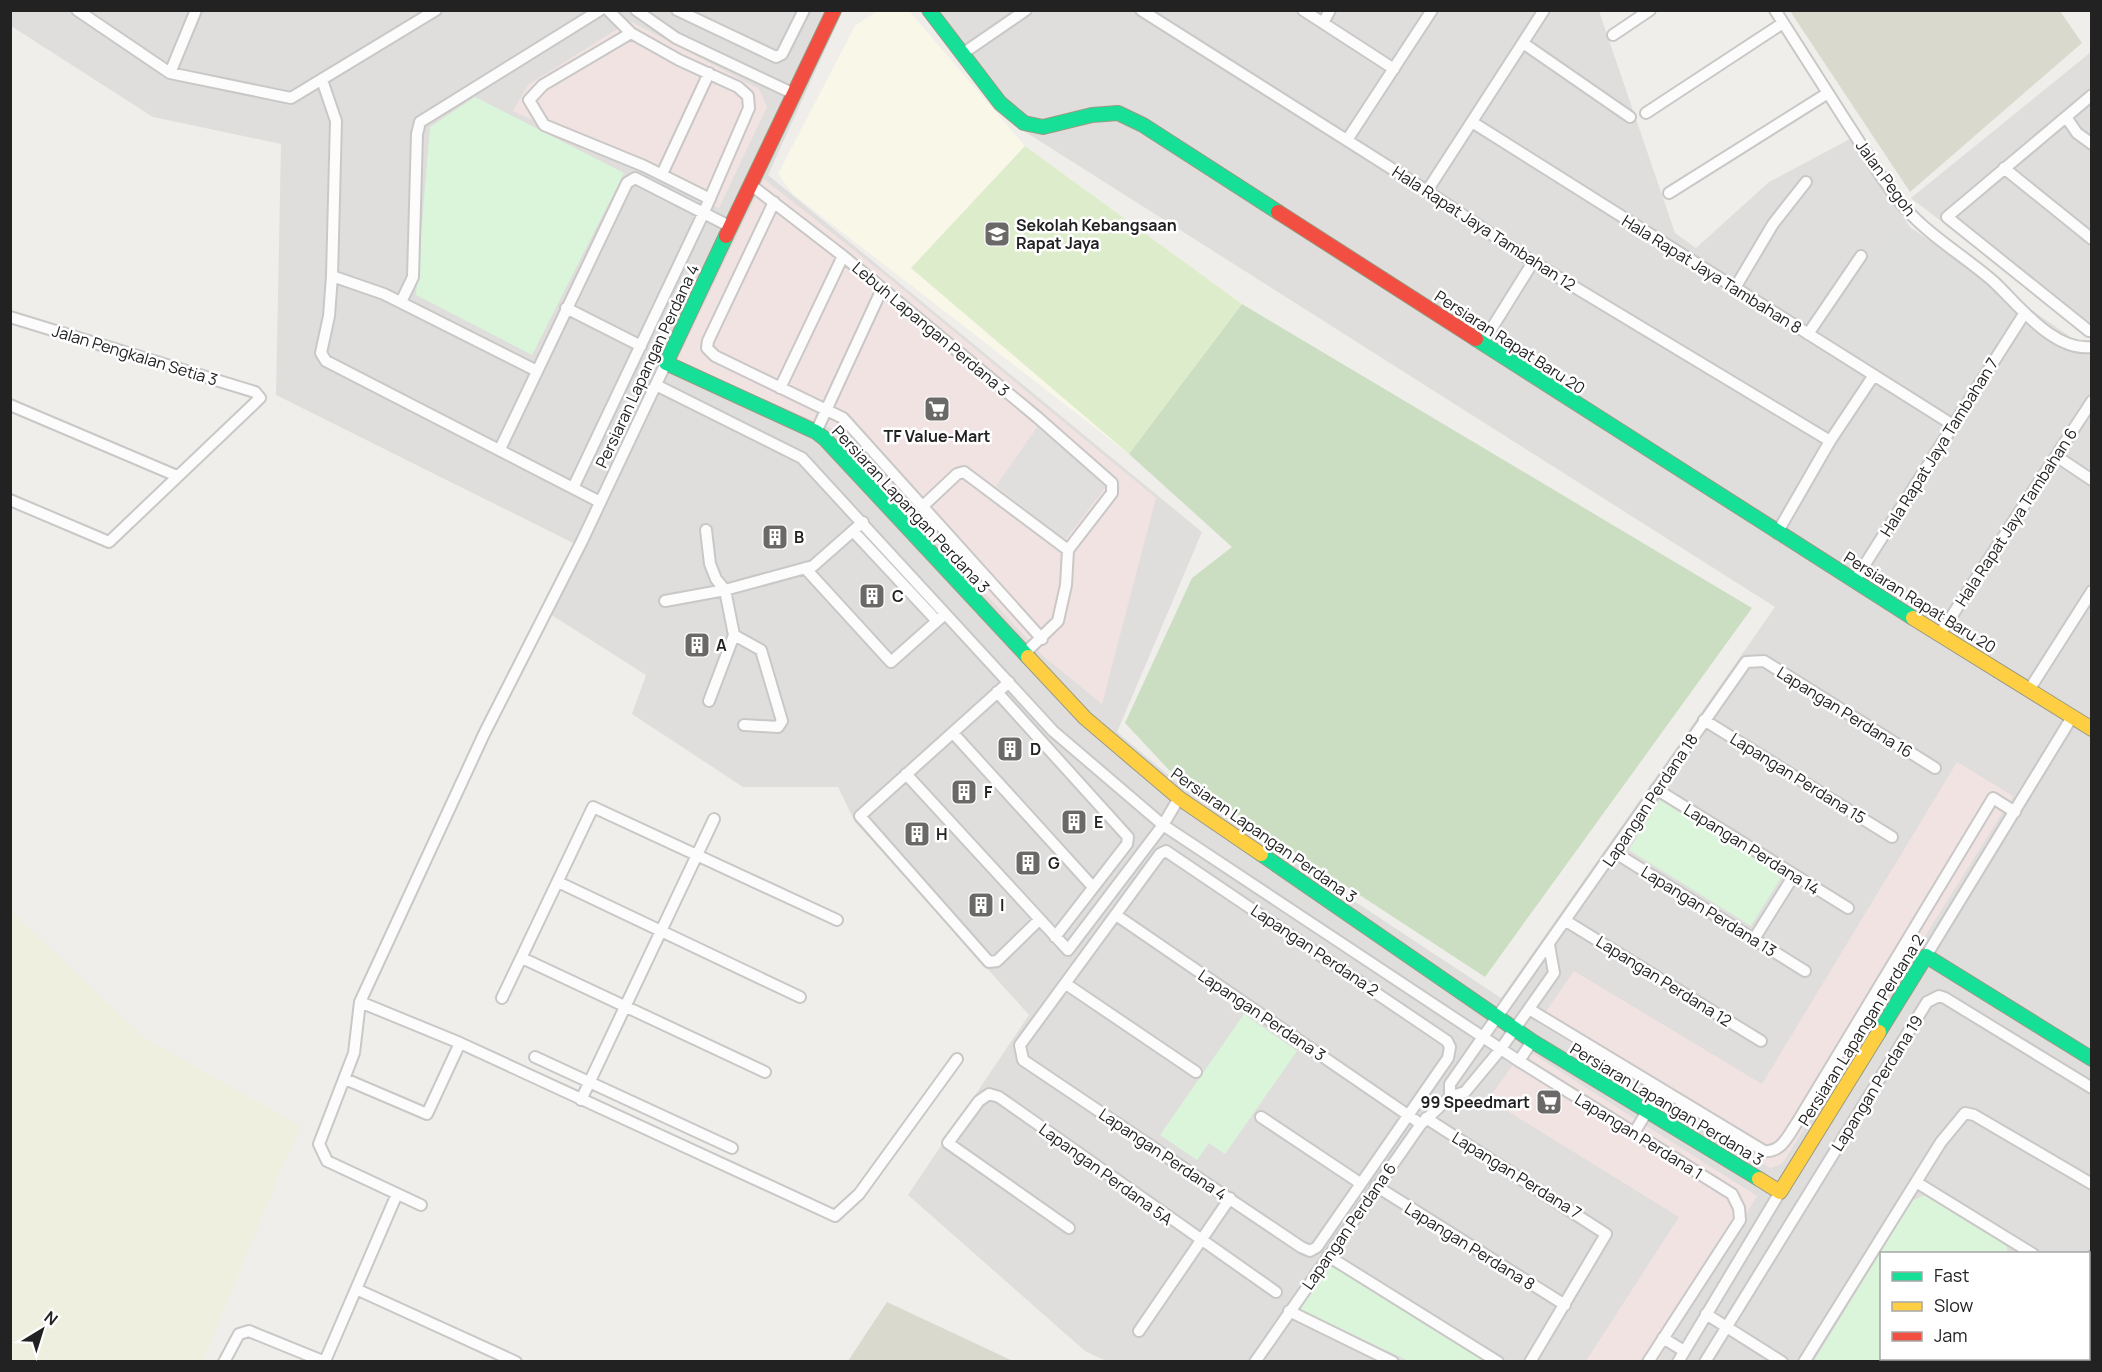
<svg xmlns="http://www.w3.org/2000/svg" width="2102" height="1372" font-family="Manrope,sans-serif">
	<rect width="100%" height="100%" fill="#f0eeeb"/>
	<!-- residential -->
	<path fill="#dfdedc" fill-rule="evenodd" d="M942 10 1599 11 1675 233 1696 248 1769 182 1850 139 1910 227 2091 351V1361L1108 1362 1085 1351 908 1195 1029 1015 855 822 838 787H743L632 714 646 675 550 614 581 547 276 395 281 144 153 117 11 26 10 11H843L768 175 1202 532 1117 732 1186 790 1501 998 1775 607 1016 126 930 18ZM1882 1254H2088V1358H1882Z
		M2091 52V337L1911 198Z"/>
	<!-- commercial -->
	<path fill="#f1e3e1" d="M630 21 759 89 767 107 719 208 513 111 528 85Z
		M764 179 889 278 1156 498 1102 704 1043 656 833 429 677 361Z
		M1957 762 2013 796 1782 1164 1770 1168 1538 1023 1574 971 1762 1084Z
		M1525 1049 1757 1196 1658 1361H1586L1679 1217 1488 1099Z"/>
	<!-- education -->
	<path fill="#f8f7e8" d="M877 11H909L1025 146 1242 304 1129 454 793 194 778 174 855 26Z"/>
	<!-- religious -->
	<path fill="#dededc" d="M1893 226 1902 227 2002 301 2010 318 1954 405 1945 407 1829 334 1827 324Z"/>
	<!-- construction -->
	<path fill="#d9d9cd" d="M1790 11H2060L2082 43 1910 192Z
		M887 1302 1013 1361H848Z"/>
	<!-- farmland -->
	<path fill="#efefdf" d="M10 910 143 1037 300 1126 203 1361H11Z"/>
	<!-- grass -->
	<path fill="#ddeccb" d="M1025 146 1242 304 1129 454 911 268Z"/>
	<!-- forest -->
	<path fill="#cbdec1" d="M1242 304 1752 608 1485 977 1169 770 1125 723 1192 578 1232 547 1129 454Z"/>
	<!-- park -->
	<path fill="#daf5da" d="M475 97 624 173 532 355 416 295 430 127Z
		M1660 800 1782 876 1751 926 1629 850Z
		M1244 1014 1297 1051 1225 1154 1209 1143 1197 1160 1160 1135Z
		M1925 1195 2006 1244 2008 1253 1882 1254V1358L1944 1359 1943 1361H1814L1912 1201Z
		M1330 1265 1488 1361H1409L1298 1309Z"/>
	<!-- parking -->
	<path fill="#e0dfde" d="M1040 423 1108 484 1065 540 996 486Z"/>
	<g fill="none" stroke-linecap="round" stroke-linejoin="round">
		<!-- street casing -->
		<g stroke="#c9c8c7" stroke-width="14">
			<path id="street" d="M77 10 170 73 291 98 436 10
				M636 10 676 38 794 94
				M677 10 776 57 782 54 804 10
				M1141 10 1427 191 1533 262 1830 441
				M1303 10 1394 69
				M1775 10C1800 49 1824 87 1849 126 1867 153 1883 183 1905 208 1931 237 1964 256 1993 281 2018 304 2053 352 2092 347
				M1323 23 1330 10
				M631 33 543 85 529 100 544 125 644 166 710 199
				M1613 35 1650 10
				M1523 43 1630 117
				M962 54 1026 10
				M170 73 196 10
				M322 80 336 121 332 276 329 316 321 353 326 361 600 502
				M1646 113 1783 23
				M2066 117 2077 133 2092 144
				M1472 122 1953 425
				M1347 140 1432 10
				M2004 168 2092 239
				M662 174 709 73
				M751 185 843 256 1037 417 1112 483V493L1068 550 1066 585 1058 621 1024 654
				M1427 191 1544 10
				M1669 193 1828 93
				M774 202 708 341 707 348 715 356 843 418 1042 639
				M332 276 384 294 537 371
				M1735 288 1773 224 1806 182
				M401 302 413 277 417 134 420 122 600 10
				M566 308 641 346
				M10 317 255 392 260 398 109 542 10 500
				M2089 331 1947 217 2092 95
				M1808 334 1861 256
				M1482 344 1533 262
				M656 385 802 458 1053 731 1163 825 1519 1061
				M780 388 843 256
				M10 405 177 476
				M816 432 882 289
				M500 449 627 183 635 178 731 227
				M2056 456 2092 480
				M573 488 704 212 749 108 748 96 738 87 679 60 631 33 608 10
				M922 507 957 474 964 472 1068 550
				M706 530 710 564 716 579 725 590 734 635 709 701
				M853 531 937 621
				M1777 533 1830 441 1874 375
				M805 568 891 662 945 614
				M1855 580 2024 314
				M665 601 725 590 813 566 863 522
				M1940 634 2092 401
				M734 635 761 650 782 721 778 727 744 725
				M1009 682 860 816 989 962 997 961 1039 920
				M2029 690 2092 591
				M997 692 1128 837 1127 844 1055 937
				M1704 720 1892 837
				M953 733 1093 887
				M906 774 1068 950 1163 825 1179 798
				M1656 789 1848 908
				M1166 851 1447 1041 1450 1047 1448 1058 1317 1247 1310 1251 1301 1247 1023 1060 1020 1045 1160 854Z
				M1614 852 1805 971
				M558 882 800 997
				M1116 915 1421 1124
				M1566 921 1761 1041
				M1754 939 1794 875
				M1926 956 2072 717
				M522 958 765 1072
				M1066 984 1196 1072
				M502 998 593 807 837 920
				M360 1002 460 1043 835 1216 859 1194 957 1059
				M1529 1009 1764 1151C1782 1153 1789 1134 1798 1121L1993 798 2015 812
				M1532 1041 1519 1061 1732 1194 1739 1208 1740 1220 1648 1362
				M535 1057 732 1148
				M345 1079 427 1114 460 1043
				M1450 1097V1084L1746 662 1764 661 1935 768
				M581 1100 714 819
				M1261 1117 1360 1183
				M1426 1118 1606 1234 1530 1362
				M1634 1133 1660 1090
				M1916 1182 2033 1254
				M1376 1186 1565 1305
				M421 1205 327 1161 319 1144 354 1053 360 1002 484 734 582 541 666 363
				M1069 1228 948 1143 979 1101 989 1094 999 1097 1276 1292
				M1328 1256 1498 1362
				M2088 1261 2092 1256
				M356 1289 516 1362
				M2088 1300 2092 1302
				M1289 1311 1393 1362
				M1706 1314 1782 1362
				M1139 1331 1230 1198
				M1663 1338 1684 1351
				M2036 1358 2038 1362
				M325 1361 397 1194
				M224 1362 239 1334 249 1331 325 1362
				M1255 1362 1421 1124 1450 1097 1465 1092 1500 1050 1554 973 1549 945
				M1678 1362 1780 1192
				M1705 1362 1927 1002 1939 996 1945 998 2092 1088
				M1804 1362 1941 1142 1965 1113 1974 1115 2092 1184
				M1956 1362 1958 1358"/>
		</g>
		<!-- fast casing -->
		<g stroke="#999a82" stroke-width="16">
			<path id="fast" d="M929 10 1000 103 1024 123 1043 127 1092 115 1118 113 1143 125 1278 212
				M726 236 666 363 816 432 825 439 1028 657
				M1476 339 1913 618
				M1261 854 1532 1041 1759 1179
				M1879 1032 1926 956 2092 1059"/>
		</g>
		<!-- slow casing -->
		<g stroke="#999a82" stroke-width="16">
			<path id="slow" d="M1913 618 2092 729
				M1028 657 1085 718 1179 798 1261 854
				M1759 1179 1780 1192 1879 1032"/>
		</g>
		<!-- jam casing -->
		<g stroke="#999a82" stroke-width="16">
			<path id="jam" d="M1278 212 1476 339
				M726 236 834 10"/>
		</g>
		<!-- street -->
		<use href="#street" stroke="#fdfcfc" stroke-width="10"/>
		<!-- fast -->
		<use href="#fast" stroke="#16e098" stroke-width="14"/>
		<!-- slow -->
		<use href="#slow" stroke="#ffcf43" stroke-width="14"/>
		<!-- jam -->
		<use href="#jam" stroke="#f24e42" stroke-width="14"/>
	</g>
	<!-- icons -->
	<defs>
		<g id="school-square" transform="scale(1.35)"><rect x="-9" y="-9" width="18" height="18" rx="4" fill="#6a6968" stroke="#fff"/><path d="M0-5L7-2L0 1L-7-2ZM-4 1L0 2.5L4 1V4Q0 6-4 4Z" fill="#fff"/></g>
		<g id="supermarket-square" transform="scale(1.35)"><rect x="-9" y="-9" width="18" height="18" rx="4" fill="#6a6968" stroke="#fff"/><path d="M-6-5.5h2.5l.6 2H6L4.5 2H-2.5L-4.4-4H-6ZM-1.5 3.2a1.3 1.3 0 1 0 .1 0ZM3 3.2a1.3 1.3 0 1 0 .1 0Z" fill="#fff"/></g>
		<g id="building-square" transform="scale(1.35)"><rect x="-9" y="-9" width="18" height="18" rx="4" fill="#6a6968" stroke="#fff"/><path d="M-4-6H4V6H1V3H-1V6H-4ZM-2.5-4.3h1.7v1.8h-1.7ZM.8-4.3h1.7v1.8H.8ZM-2.5-1h1.7V.8h-1.7ZM.8-1h1.7V.8H.8Z" fill="#fff"/></g>
	</defs>
	<g fill-rule="evenodd">
		<use href="#school-square" x="997" y="234"/>
		<use href="#supermarket-square" x="937" y="409"/>
		<use href="#building-square" x="775" y="537"/>
		<use href="#building-square" x="872" y="596"/>
		<use href="#building-square" x="697" y="645"/>
		<use href="#building-square" x="1010" y="749"/>
		<use href="#building-square" x="964" y="792"/>
		<use href="#building-square" x="1074" y="822"/>
		<use href="#building-square" x="917" y="834"/>
		<use href="#building-square" x="1028" y="863"/>
		<use href="#building-square" x="981" y="905"/>
		<use href="#supermarket-square" x="1549" y="1102"/>
	</g>
	<g text-anchor="middle" stroke-width="5" stroke-linejoin="round" paint-order="stroke">
		<!-- street labels -->
		<g font-size="16" fill="#222" stroke="#fff">
			<text transform="translate(1886 178) rotate(54)" y="6">Jalan Pegoh</text>
			<text transform="translate(1484 228) rotate(33)" y="6">Hala Rapat Jaya Tambahan 12</text>
			<text transform="translate(1712 274) rotate(32)" y="6">Hala Rapat Jaya Tambahan 8</text>
			<text transform="translate(931 329) rotate(40)" y="6">Lebuh Lapangan Perdana 3</text>
			<text transform="translate(1510 342) rotate(33)" y="6">Persiaran Rapat Baru 20</text>
			<text transform="translate(135 355) rotate(17)" y="6">Jalan Pengkalan Setia 3</text>
			<text transform="translate(647 366) rotate(-65)" y="6">Persiaran Lapangan Perdana 4</text>
			<text transform="translate(1939 447) rotate(-58)" y="6">Hala Rapat Jaya Tambahan 7</text>
			<text transform="translate(911 509) rotate(47)" y="6">Persiaran Lapangan Perdana 3</text>
			<text transform="translate(2016 517) rotate(-57)" y="6">Hala Rapat Jaya Tambahan 6</text>
			<text transform="translate(1920 602) rotate(32)" y="6">Persiaran Rapat Baru 20</text>
			<text transform="translate(1845 712) rotate(32)" y="6">Lapangan Perdana 16</text>
			<text transform="translate(1798 778) rotate(32)" y="6">Lapangan Perdana 15</text>
			<text transform="translate(1650 800) rotate(-56)" y="6">Lapangan Perdana 18</text>
			<text transform="translate(1264 835) rotate(35)" y="6">Persiaran Lapangan Perdana 3</text>
			<text transform="translate(1752 849) rotate(32)" y="6">Lapangan Perdana 14</text>
			<text transform="translate(1709 911) rotate(32)" y="6">Lapangan Perdana 13</text>
			<text transform="translate(1315 950) rotate(34)" y="6">Lapangan Perdana 2</text>
			<text transform="translate(1664 981) rotate(32)" y="6">Lapangan Perdana 12</text>
			<text transform="translate(1262 1015) rotate(34)" y="6">Lapangan Perdana 3</text>
			<text transform="translate(1861 1030) rotate(-58)" y="6">Persiaran Lapangan Perdana 2</text>
			<text transform="translate(1877 1083) rotate(-58)" y="6">Lapangan Perdana 19</text>
			<text transform="translate(1667 1104) rotate(31)" y="6">Persiaran Lapangan Perdana 3</text>
			<text transform="translate(1639 1136) rotate(32)" y="6">Lapangan Perdana 1</text>
			<text transform="translate(1163 1154) rotate(34)" y="6">Lapangan Perdana 4</text>
			<text transform="translate(1106 1174) rotate(36)" y="6">Lapangan Perdana 5A</text>
			<text transform="translate(1517 1175) rotate(32)" y="6">Lapangan Perdana 7</text>
			<text transform="translate(1349 1226) rotate(-55)" y="6">Lapangan Perdana 6</text>
			<text transform="translate(1470 1246) rotate(32)" y="6">Lapangan Perdana 8</text>
		</g>
		<!-- poi labels -->
		<g font-size="16" font-weight="bold" fill="#222" stroke="#fff" text-anchor="start">
			<text x="1016" y="231">Sekolah Kebangsaan<tspan x="1016" dy="18">Rapat Jaya</tspan></text>
			<text x="937" y="442" text-anchor="middle">TF Value-Mart</text>
			<text x="794" y="543">B</text>
			<text x="892" y="602">C</text>
			<text x="716" y="651">A</text>
			<text x="1030" y="755">D</text>
			<text x="984" y="798">F</text>
			<text x="1094" y="828">E</text>
			<text x="936" y="840">H</text>
			<text x="1048" y="869">G</text>
			<text x="1000" y="911">I</text>
			<text x="1530" y="1108" text-anchor="end">99 Speedmart</text>
		</g>
	</g>
	<!-- border -->
	<rect width="2102" height="1372" fill="none" stroke="#222222" stroke-width="24"/>
	<!-- legend -->
	<rect x="1880" y="1252" width="210" height="108" fill="#ffffff" stroke="#a7a7a7" stroke-width="1.5"/>
	<rect x="1892" y="1272" width="30" height="9" fill="#16e098" stroke="#a7a7a7" stroke-width="1.5"/>
	<text x="1934" y="1282" font-size="18" fill="#222222">Fast</text>
	<rect x="1892" y="1302" width="30" height="9" fill="#ffcf43" stroke="#a7a7a7" stroke-width="1.5"/>
	<text x="1934" y="1312" font-size="18" fill="#222222">Slow</text>
	<rect x="1892" y="1332" width="30" height="9" fill="#f24e42" stroke="#a7a7a7" stroke-width="1.5"/>
	<text x="1934" y="1342" font-size="18" fill="#222222">Jam</text>
	<!-- north arrow -->
	<g transform="translate(42 1330) rotate(38)" stroke="#ffffff" stroke-width="4.5" paint-order="stroke">
	<path d="M0-4.5L10 22L0 15L-10 22Z" fill="#222222"/>
	<text y="-9" font-size="16" font-weight="bold" text-anchor="middle" fill="#222222">N</text>
	</g>
</svg>
